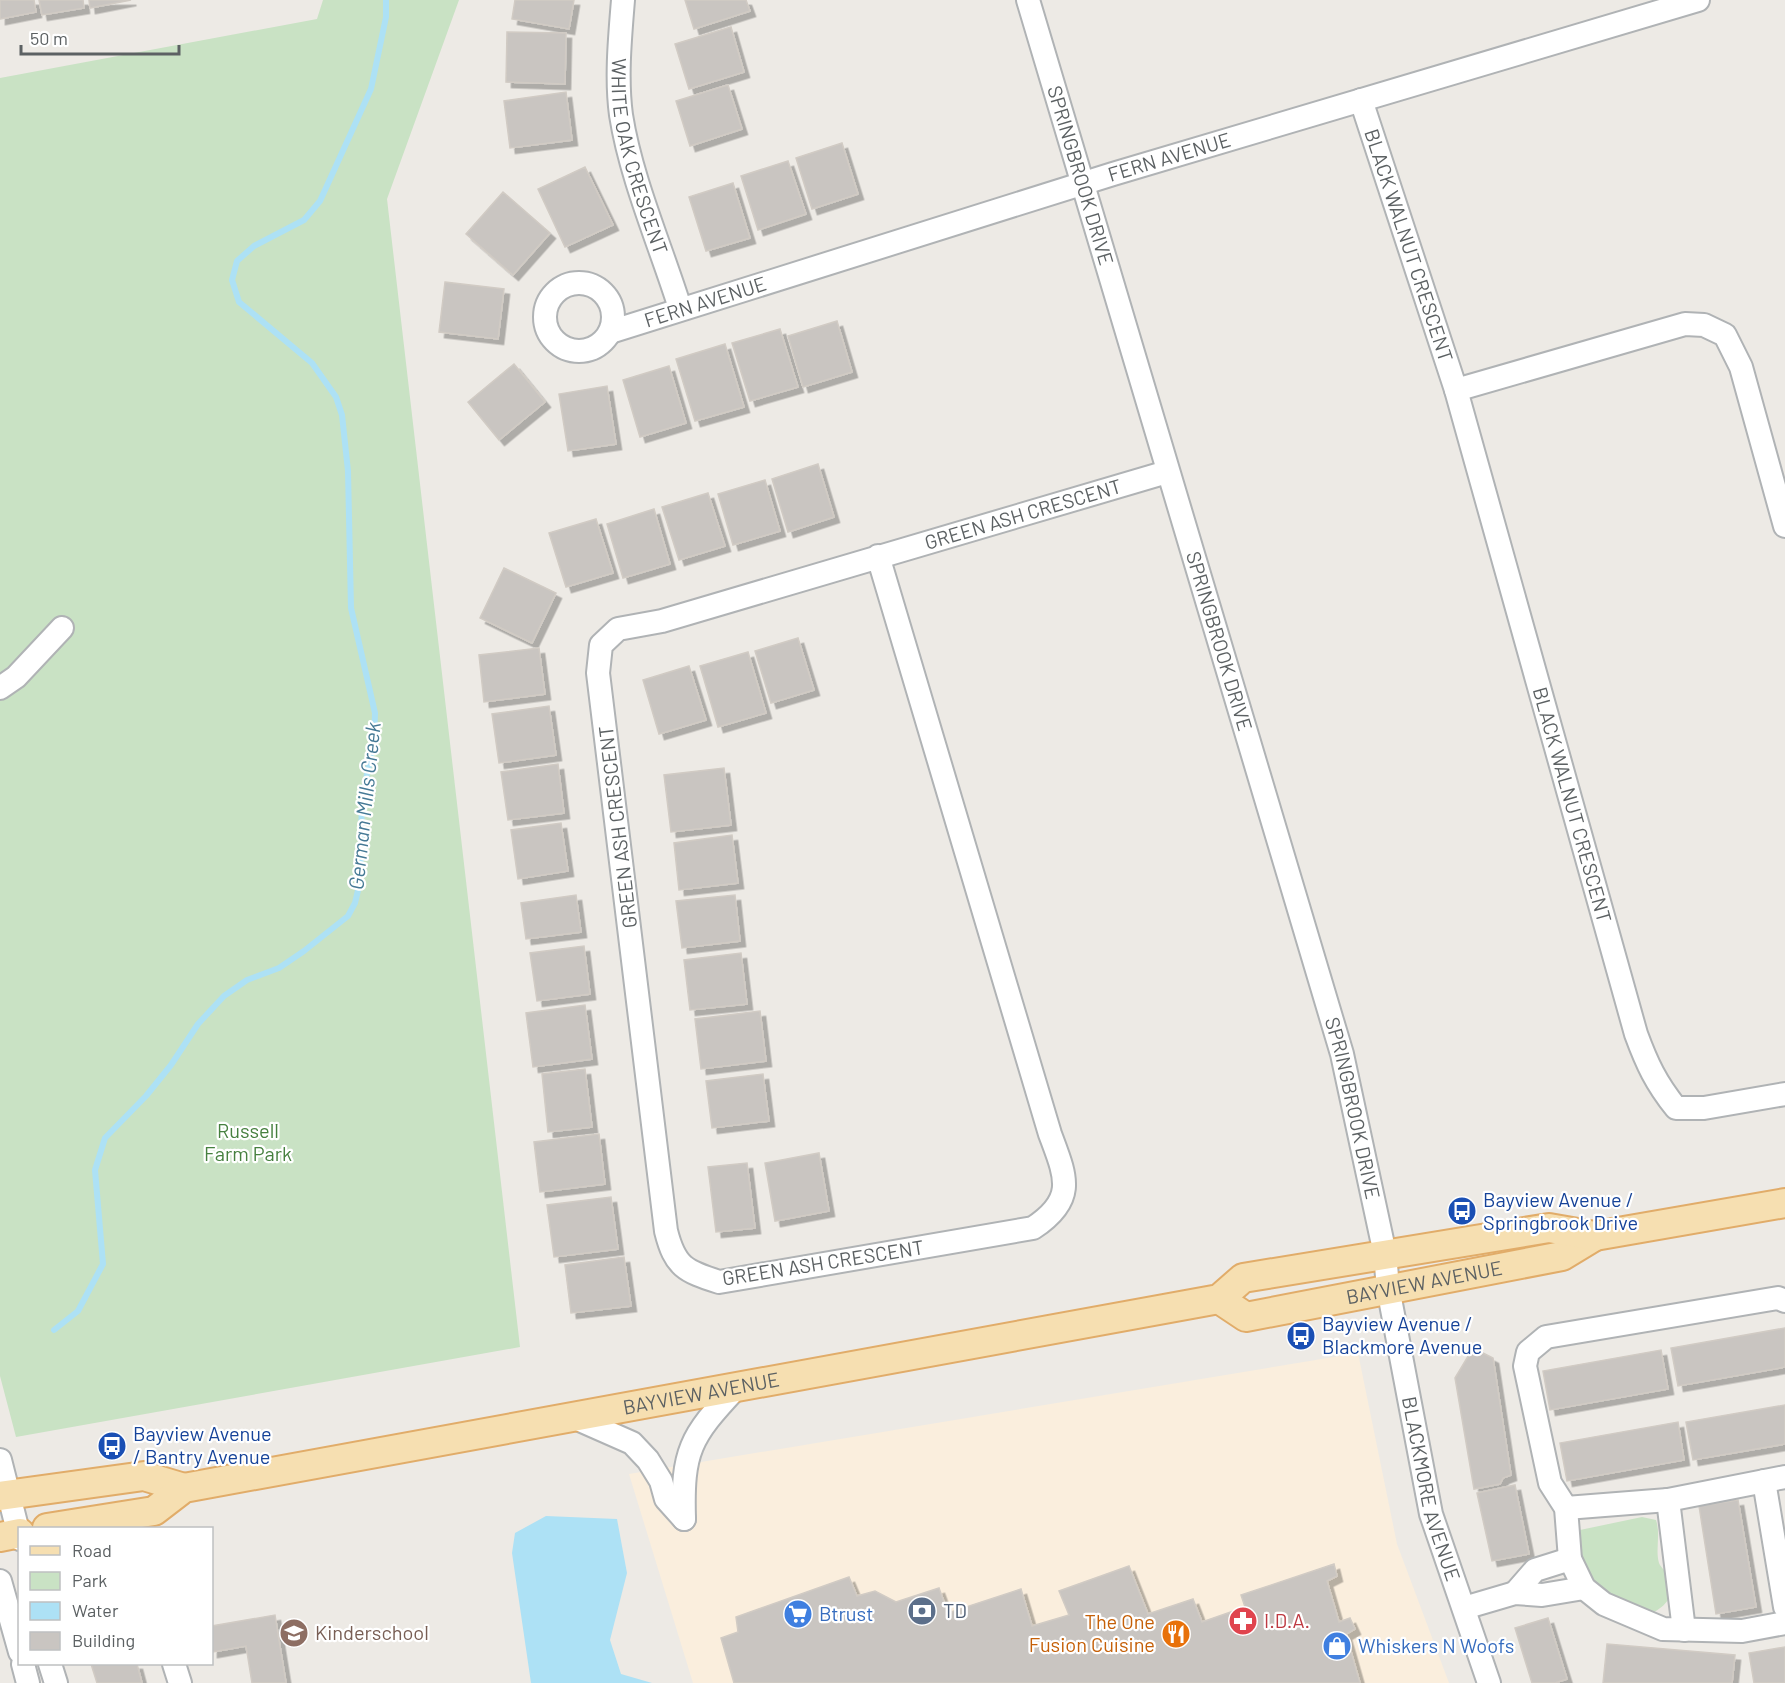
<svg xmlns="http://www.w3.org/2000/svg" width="1785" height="1683" font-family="Barlow,sans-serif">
	<defs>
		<filter id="shadow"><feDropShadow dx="5.5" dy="5.5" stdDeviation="0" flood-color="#0004"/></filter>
	</defs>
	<rect width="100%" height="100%" fill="#edeae5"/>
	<!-- commercial -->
	<path fill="#faeedd" d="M1358 1353 1397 1544 1449 1683H693L629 1474Z"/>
	<!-- green -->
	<path fill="#c9e2c4" d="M323 0H459L387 199 520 1347 16 1437 0 1376V78L317 19Z
		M1642 1517 1656 1520C1661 1535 1655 1549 1659 1563 1661 1568 1668 1573 1670 1578 1677 1602 1658 1611 1640 1619L1584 1577 1580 1530Z"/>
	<!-- water -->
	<path fill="#ade1f5" d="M546 1516 617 1519 627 1573 610 1640 621 1674 652 1683H531L512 1553 515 1533Z"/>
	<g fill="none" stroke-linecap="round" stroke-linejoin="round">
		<!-- stream -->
		<path stroke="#ade1f5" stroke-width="6" d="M54 1330 78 1311 103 1264 95 1170 105 1138 146 1096 171 1065 198 1024 224 996 247 980 279 968 304 951 348 916 355 903 360 882 362 799 374 740 375 713 351 608 348 471 342 415 336 397 312 363 239 302 232 280 237 261 254 246 304 220 320 201 371 89 386 17V0"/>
	</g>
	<!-- building -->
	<path fill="#c9c5c1" stroke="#d1cbc4" stroke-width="1.5" filter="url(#shadow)" d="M0 0H34L36 12 0 19Z
		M39 0H83L84 8 42 15Z
		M89 0H131L90 8Z
		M515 0H574L569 29 512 19Z
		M685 0H746L750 11 694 29Z
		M731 27 744 72 689 89 675 44Z
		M507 32 566 33 565 84 506 82Z
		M728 85 742 129 690 146 676 101Z
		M566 92 572 140 510 148 504 101Z
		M842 143 858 194 812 209 796 158Z
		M788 161 806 214 758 230 741 176Z
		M585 167 613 225 565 247 538 189Z
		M733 183 750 238 706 251 689 197Z
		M503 192 550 233 513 275 466 234Z
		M445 282 504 289 498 339 439 332Z
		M837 321 852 372 803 387 788 336Z
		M780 329 798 387 750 401 732 343Z
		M725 344 744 407 695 421 676 359Z
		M514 364 545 402 499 440 468 402Z
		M669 366 686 423 640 437 623 380Z
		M607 386 616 444 568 451 559 394Z
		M818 464 834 517 788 532 772 479Z
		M765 480 780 531 733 545 718 494Z
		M708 493 725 546 679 560 662 507Z
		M654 509 670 564 623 578 607 524Z
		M596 519 613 573 566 587 549 533Z
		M504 568 556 593 532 643 480 618Z
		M798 638 814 690 771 703 755 651Z
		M539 648 545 694 484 702 479 655Z
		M748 652 766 713 718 727 700 666Z
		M689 666 706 720 659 734 643 680Z
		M549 706 556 755 499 763 492 714Z
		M558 764 564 813 508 820 501 772Z
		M724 768 731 825 671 832 664 775Z
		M561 823 568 871 518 879 511 830Z
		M732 835 738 883 679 890 674 843Z
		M576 895 581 932 526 939 521 903Z
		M735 895 740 941 682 948 676 901Z
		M584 946 590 994 537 1001 530 953Z
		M741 953 747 1004 690 1010 684 960Z
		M585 1005 592 1059 533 1067 526 1013Z
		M760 1011 766 1061 701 1069 695 1019Z
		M585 1069 592 1127 548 1132 542 1074Z
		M763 1074 769 1121 712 1128 706 1081Z
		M599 1134 605 1184 540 1192 534 1142Z
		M819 1153 829 1211 775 1221 765 1163Z
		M747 1163 755 1228 716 1232 708 1167Z
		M611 1197 618 1249 554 1257 547 1205Z
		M624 1257 631 1306 571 1313 565 1265Z
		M1785 1328V1367L1678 1386 1671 1348Z
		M1473 1348 1493 1358 1511 1475 1503 1478 1500 1484 1474 1489 1455 1378Z
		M1661 1350 1668 1389 1550 1410 1543 1371Z
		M1785 1405V1444L1693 1460 1686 1422Z
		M1678 1422 1684 1460 1567 1481 1560 1443Z
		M1515 1485 1529 1554 1492 1561 1477 1493Z
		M1738 1500 1756 1607 1716 1614 1699 1506Z
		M1334 1564 1337 1576 1327 1581 1339 1622 1350 1618 1355 1629 1346 1634 1360 1683H734L721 1638 738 1632 736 1617 849 1577 857 1596 875 1591 896 1602 939 1588 948 1613 1021 1589 1032 1626 1069 1615 1059 1591 1129 1566 1148 1614 1193 1599 1202 1622 1245 1607 1241 1595Z
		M275 1615 286 1683H252L246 1646 212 1652V1626Z
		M1548 1618 1567 1679 1555 1683H1532L1515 1628Z
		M1607 1644 1735 1655 1732 1683H1603Z
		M1785 1647V1683H1754L1749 1653Z
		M91 1664H137L142 1683H97Z"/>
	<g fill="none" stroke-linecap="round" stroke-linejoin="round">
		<!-- minor casing -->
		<g stroke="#b0b3b5" stroke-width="26">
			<g id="minor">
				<path id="s1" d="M623 0C620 37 616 78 621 115 631 179 661 247 680 308"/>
				<path id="s2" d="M1028 0 1342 1054 1385 1254 1388 1288 1431 1514 1489 1683"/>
				<path id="s3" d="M1361 100 1456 390 1636 1034C1647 1064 1656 1083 1676 1108H1704L1785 1094"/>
				<circle cx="579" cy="317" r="34"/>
				<path id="s4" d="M610 332 1113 174 1698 0"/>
				<path d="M1456 390 1685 324 1704 325 1725 335 1741 367 1785 526"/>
				<path id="s5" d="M878 556 1050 1134C1066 1177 1077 1199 1033 1228L719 1282C685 1271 675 1267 666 1231L598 673 601 645 618 629 662 621 1167 472"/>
				<path d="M0 688 16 677 62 628"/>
				<path d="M1785 1301 1778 1298 1546 1337 1528 1352 1525 1366 1550 1483 1566 1508 1570 1559 1584 1588 1604 1604 1663 1629 1742 1631 1785 1623"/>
				<path d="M573 1417 632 1443 648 1460 661 1481 666 1499 684 1519"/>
				<path d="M0 1460 20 1539"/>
				<path d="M1764 1481 1785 1607"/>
				<path d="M1668 1500 1684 1630"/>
				<path d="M1566 1508 1668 1500 1785 1477"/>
				<path d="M684 1519C682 1451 690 1437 736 1388"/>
				<path d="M0 1581 20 1652"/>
				<path d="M1515 1593 1535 1570 1570 1559"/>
				<path d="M1464 1608 1515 1593 1542 1595 1584 1588"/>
				<path d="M23 1664 28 1683"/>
				<path d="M50 1664 56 1683"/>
				<path d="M174 1664 180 1683"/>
			</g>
		</g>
		<!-- major casing -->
		<g stroke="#e1ac69" stroke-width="32">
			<g id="major">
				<path id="s6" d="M1219 1299 1246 1317 1562 1256 1595 1236"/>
				<path d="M0 1496 144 1476 184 1488"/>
				<path id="s7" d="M47 1528 154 1511 184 1488 1219 1299 1243 1278 1549 1228 1595 1236 1785 1203"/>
				<path d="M0 1537 20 1533"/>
			</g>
		</g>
		<!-- minor -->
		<use href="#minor" stroke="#fff" stroke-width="22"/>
		<!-- major -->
		<use href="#major" stroke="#f6dfb1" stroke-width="28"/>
	</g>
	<!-- icons -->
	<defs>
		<g id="bus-disc" transform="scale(1.5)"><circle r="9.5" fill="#1a4fb4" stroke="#fff"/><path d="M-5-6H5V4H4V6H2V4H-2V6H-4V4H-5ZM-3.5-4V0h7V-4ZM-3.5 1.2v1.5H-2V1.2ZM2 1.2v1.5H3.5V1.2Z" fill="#fff"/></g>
		<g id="bank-disc" transform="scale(1.5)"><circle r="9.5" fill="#5c6f8a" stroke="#fff"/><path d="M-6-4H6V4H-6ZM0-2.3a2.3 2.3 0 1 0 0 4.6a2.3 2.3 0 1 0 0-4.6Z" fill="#fff"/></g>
		<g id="supermarket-disc" transform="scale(1.5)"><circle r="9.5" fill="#3f7fe0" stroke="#fff"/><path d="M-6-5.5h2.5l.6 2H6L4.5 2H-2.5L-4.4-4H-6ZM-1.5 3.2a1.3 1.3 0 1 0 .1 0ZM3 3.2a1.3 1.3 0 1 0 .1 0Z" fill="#fff"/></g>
		<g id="pharmacy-disc" transform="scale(1.5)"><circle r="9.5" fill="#e0444e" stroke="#fff"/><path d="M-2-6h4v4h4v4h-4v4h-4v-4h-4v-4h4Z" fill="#fff"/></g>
		<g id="school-disc" transform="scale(1.5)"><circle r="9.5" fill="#8d6e63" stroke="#fff"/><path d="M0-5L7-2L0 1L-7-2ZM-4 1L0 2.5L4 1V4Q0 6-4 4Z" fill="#fff"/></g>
		<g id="restaurant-disc" transform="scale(1.5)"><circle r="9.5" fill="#e8710a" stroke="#fff"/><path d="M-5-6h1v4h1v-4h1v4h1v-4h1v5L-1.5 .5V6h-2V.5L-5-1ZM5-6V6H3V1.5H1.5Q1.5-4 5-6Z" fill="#fff"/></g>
		<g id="shop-disc" transform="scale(1.5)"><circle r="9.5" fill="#3f7fe0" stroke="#fff"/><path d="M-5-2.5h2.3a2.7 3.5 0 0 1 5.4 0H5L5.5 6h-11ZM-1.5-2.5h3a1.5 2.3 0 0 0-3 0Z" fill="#fff"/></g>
	</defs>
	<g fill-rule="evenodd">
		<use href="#bus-disc" x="1462" y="1211"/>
		<use href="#bus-disc" x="1301" y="1336"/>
		<use href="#bus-disc" x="112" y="1446"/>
		<use href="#bank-disc" x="922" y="1611"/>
		<use href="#supermarket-disc" x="798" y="1614"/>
		<use href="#pharmacy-disc" x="1243" y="1621"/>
		<use href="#school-disc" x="294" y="1633"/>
		<use href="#restaurant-disc" x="1176" y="1634"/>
		<use href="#shop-disc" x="1337" y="1646"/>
	</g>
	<g text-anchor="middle" stroke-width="4.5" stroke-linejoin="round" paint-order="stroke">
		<!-- street labels -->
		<g font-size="20" fill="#5c6163" stroke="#fff">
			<text dy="7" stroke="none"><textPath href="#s1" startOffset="159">WHITE OAK CRESCENT</textPath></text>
			<text dy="7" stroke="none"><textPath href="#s4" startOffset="586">FERN AVENUE</textPath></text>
			<text dy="7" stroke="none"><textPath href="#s2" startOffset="183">SPRINGBROOK DRIVE</textPath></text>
			<text dy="7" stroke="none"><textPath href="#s3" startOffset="153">BLACK WALNUT CRESCENT</textPath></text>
			<text dy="7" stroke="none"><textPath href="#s4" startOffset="100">FERN AVENUE</textPath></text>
			<text dy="7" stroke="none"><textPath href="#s5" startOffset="2144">GREEN ASH CRESCENT</textPath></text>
			<text dy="7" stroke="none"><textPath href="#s2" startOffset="669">SPRINGBROOK DRIVE</textPath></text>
			<text dy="7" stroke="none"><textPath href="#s3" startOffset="736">BLACK WALNUT CRESCENT</textPath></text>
			<text transform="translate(618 827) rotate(-97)" y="7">GREEN ASH CRESCENT</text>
			<text dy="7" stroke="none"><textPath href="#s2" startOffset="1155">SPRINGBROOK DRIVE</textPath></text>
			<text transform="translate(823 1263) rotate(-9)" y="7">GREEN ASH CRESCENT</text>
			<text dy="7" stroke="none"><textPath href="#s6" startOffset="214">BAYVIEW AVENUE</textPath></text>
			<text dy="7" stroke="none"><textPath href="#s7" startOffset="672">BAYVIEW AVENUE</textPath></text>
			<text dy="7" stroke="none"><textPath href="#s2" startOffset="1544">BLACKMORE AVENUE</textPath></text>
		</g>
		<!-- park labels -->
		<g font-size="20" fill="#46803f" stroke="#fff">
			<text x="248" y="1138">Russell<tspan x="248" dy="23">Farm Park</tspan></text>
		</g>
		<!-- transit labels -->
		<g font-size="20" fill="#164399" stroke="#fff" text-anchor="start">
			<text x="1483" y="1207">Bayview Avenue /<tspan x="1483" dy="23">Springbrook Drive</tspan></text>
			<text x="1322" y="1331">Bayview Avenue /<tspan x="1322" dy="23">Blackmore Avenue</tspan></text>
			<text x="133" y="1441">Bayview Avenue<tspan x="133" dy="23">/ Bantry Avenue</tspan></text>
		</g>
		<!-- service labels -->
		<g font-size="20" fill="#4e5e75" stroke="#fff" text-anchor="start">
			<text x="943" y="1618">TD</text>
		</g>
		<!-- shop labels -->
		<g font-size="20" fill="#366cbe" stroke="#fff" text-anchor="start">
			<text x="819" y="1621">Btrust</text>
			<text x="1358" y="1653">Whiskers N Woofs</text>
		</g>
		<!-- health labels -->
		<g font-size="20" fill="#be3a42" stroke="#fff" text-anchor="start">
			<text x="1264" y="1628">I.D.A.</text>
		</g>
		<!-- food labels -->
		<g font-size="20" fill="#c56008" stroke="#fff" text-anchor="end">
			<text x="1155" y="1629">The One<tspan x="1155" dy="23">Fusion Cuisine</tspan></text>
		</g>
		<!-- education labels -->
		<g font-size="20" fill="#785e54" stroke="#fff" text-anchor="start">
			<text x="315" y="1640">Kinderschool</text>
		</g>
		<!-- water labels -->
		<g font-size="21" font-style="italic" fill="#457995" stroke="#fff">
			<text transform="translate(365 806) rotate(-84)" y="7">German Mills Creek</text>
		</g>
	</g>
	<!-- legend -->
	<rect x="18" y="1527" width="195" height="138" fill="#ffffff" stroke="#bec0c1" stroke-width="1.5"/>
	<rect x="30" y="1546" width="30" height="9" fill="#f6dfb1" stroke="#bec0c1" stroke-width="1.5"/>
	<text x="72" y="1557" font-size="18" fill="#5c6163">Road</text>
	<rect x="30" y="1572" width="30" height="18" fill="#c9e2c4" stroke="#bec0c1" stroke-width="1.5"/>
	<text x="72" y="1587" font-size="18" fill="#5c6163">Park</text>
	<rect x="30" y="1602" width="30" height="18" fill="#ade1f5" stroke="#bec0c1" stroke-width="1.5"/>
	<text x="72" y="1617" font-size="18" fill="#5c6163">Water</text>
	<rect x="30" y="1632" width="30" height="18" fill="#c9c5c1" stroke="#bec0c1" stroke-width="1.5"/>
	<text x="72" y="1647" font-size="18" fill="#5c6163">Building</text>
	<!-- scale -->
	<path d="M21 45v9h158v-9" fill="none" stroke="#5c6163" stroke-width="3"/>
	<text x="30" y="45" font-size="18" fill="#5c6163" stroke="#ffffff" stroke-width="4.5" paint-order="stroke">50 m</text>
</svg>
